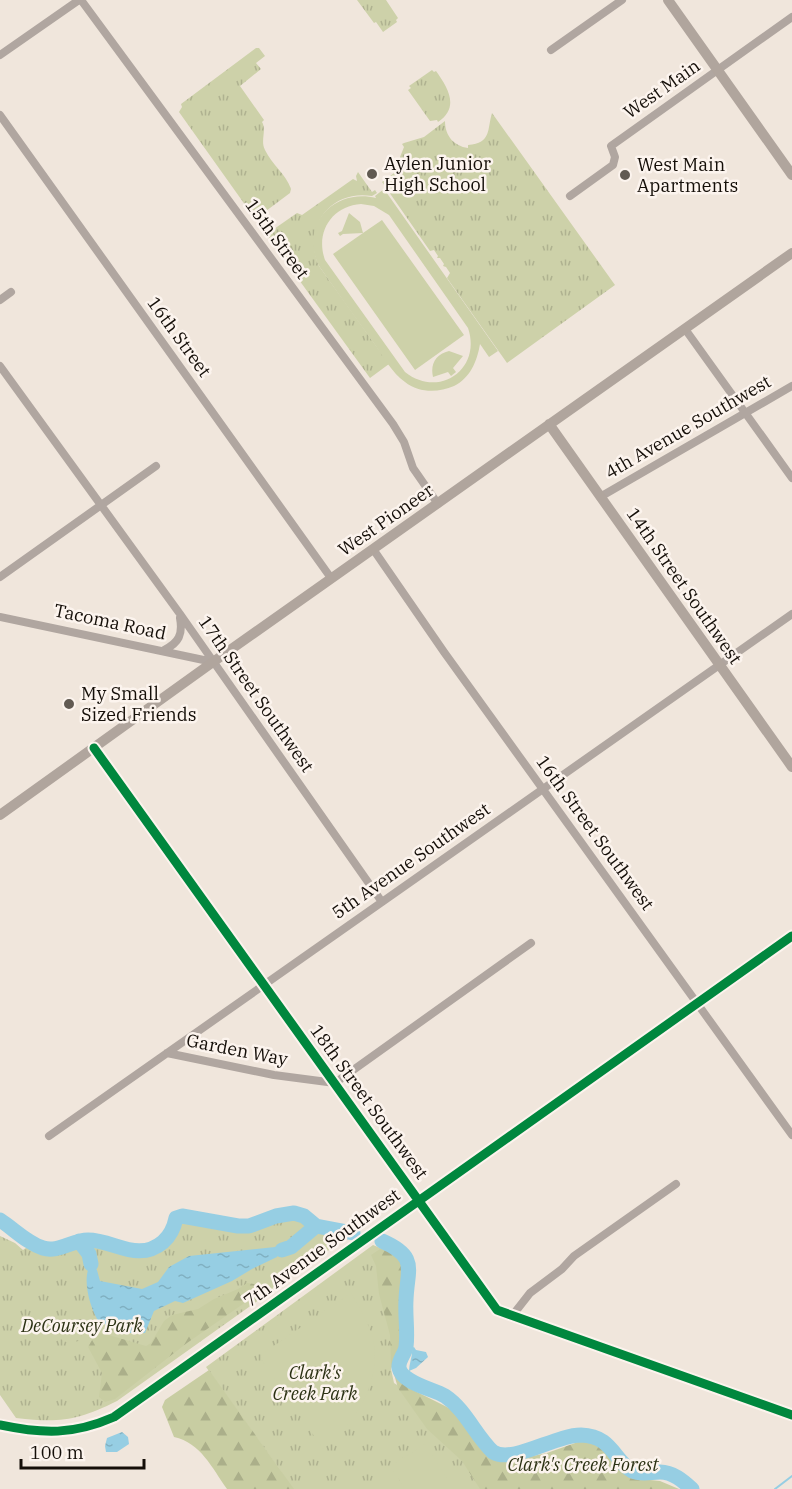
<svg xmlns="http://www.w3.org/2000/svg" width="792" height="1489" font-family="'IBM Plex Serif',serif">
	<defs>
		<pattern id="grass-tufts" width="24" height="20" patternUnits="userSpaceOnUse" patternTransform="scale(1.5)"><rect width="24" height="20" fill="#cdd1a9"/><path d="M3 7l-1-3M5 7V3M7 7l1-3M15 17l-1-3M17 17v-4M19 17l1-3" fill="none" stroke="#afb290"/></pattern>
		<pattern id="forest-firs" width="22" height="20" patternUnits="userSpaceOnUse" patternTransform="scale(1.5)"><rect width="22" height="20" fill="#c8cda2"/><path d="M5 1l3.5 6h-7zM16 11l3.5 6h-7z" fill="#abaf8a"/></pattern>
		<pattern id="wetland-marsh" width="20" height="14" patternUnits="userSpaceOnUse" patternTransform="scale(1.5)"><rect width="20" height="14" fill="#cdd1a9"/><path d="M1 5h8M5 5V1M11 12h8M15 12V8" fill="none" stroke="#afb290"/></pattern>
		<pattern id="water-ripples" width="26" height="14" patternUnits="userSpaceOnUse" patternTransform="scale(1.5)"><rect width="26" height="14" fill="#96cee3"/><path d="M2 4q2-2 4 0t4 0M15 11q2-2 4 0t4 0" fill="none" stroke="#80b0c1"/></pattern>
	</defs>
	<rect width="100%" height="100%" fill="#f0e6dc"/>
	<!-- grass -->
	<path fill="url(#grass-tufts)" d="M357 0H386L398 18 396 20 397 22 383 32 376 22 374 23Z
		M256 48H259L265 56 256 63 261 69 240 86 264 120 262 122C267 130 260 141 265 150 272 165 286 174 291 189L290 193 262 214 253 216 179 112 182 107 181 104Z
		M432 70 434 72 436 71C448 88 460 107 438 122L437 120 430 121 408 90 411 88 409 86Z
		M492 113 615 285 507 363 447 278 450 273 446 267 443 266 444 264 440 258H437L438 256 434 250 430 251 382 182 405 165 400 157 404 147 402 144 404 143 424 137 445 121C445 136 454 146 468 148V145C492 143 487 129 492 113Z
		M358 172 372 192 375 190 377 193 372 196C330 189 302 228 319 266L389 364 370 378 268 237 274 229 297 213 302 215 353 179 357 181 356 176Z
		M294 1213 304 1216 316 1226 353 1233 117 1401C77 1421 59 1423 16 1418L0 1395V1236L15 1243 23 1250 33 1243C56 1256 65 1241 87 1240 113 1239 137 1263 163 1242 170 1235 174 1228 176 1218 190 1210 219 1224 235 1226 255 1228 274 1215 294 1213Z
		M373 1245 390 1252 400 1295 399 1352 391 1369 394 1383 413 1395 490 1460 629 1489H292L280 1470 206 1367Z"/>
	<!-- forest -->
	<path fill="url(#forest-firs)" d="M380 1249 395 1253 405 1266 402 1294 403 1344 395 1364 396 1377 411 1389 453 1410 486 1451 496 1458 514 1460 547 1453 578 1442H587L597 1445 606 1452 630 1478 660 1481 679 1489H480L462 1461 427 1429 398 1388 391 1364 390 1335 379 1294 376 1266 371 1255Z
		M247 1283 254 1284 257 1289 256 1295 187 1343 115 1399 105 1402 99 1397 102 1373 88 1347 95 1335 102 1333 146 1346 151 1343 164 1321 172 1315 198 1309 214 1299 238 1289Z
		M209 1370 294 1489H227C212 1468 201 1443 174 1437L162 1407 165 1400Z"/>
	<!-- wetland -->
	<path fill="url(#wetland-marsh)" d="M80 1318 84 1322C85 1331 81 1341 72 1345L62 1340 60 1332 66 1323Z"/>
	<!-- pitch -->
	<path fill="#cdd1a9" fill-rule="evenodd" d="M384 189 498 351 489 357 480 344C477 362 470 378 454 386 438 393 419 393 405 382 392 373 383 356 373 342 355 317 337 292 319 266 299 225 334 188 376 198L375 196ZM361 204 374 206 389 215 468 328C482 369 439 399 405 372L325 260C315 232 332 206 361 204Z
		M349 213 360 222 363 233 382 220 464 335 415 370 333 254 363 233 343 234 340 236 338 233 342 231Z
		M449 351 463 356 453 368 456 372 451 376 448 372 433 377C430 364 436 354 449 351Z
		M351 1293C359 1307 369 1323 373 1339 382 1383 355 1423 323 1449L261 1359 262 1354Z
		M425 1444 454 1489H405L390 1466Z"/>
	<!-- water -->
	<path fill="url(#water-ripples)" d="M275 1247 282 1250 277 1257 252 1269 232 1281 183 1303 175 1301 154 1311 145 1333H128L99 1322C90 1309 81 1277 91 1264L97 1270 100 1281 142 1289 158 1282 169 1267 189 1256Z
		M414 1347 416 1350 426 1352 428 1357 416 1368 409 1371C409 1363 413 1356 412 1348Z
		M122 1432 128 1437 129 1444 117 1452H106L105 1446 107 1438Z"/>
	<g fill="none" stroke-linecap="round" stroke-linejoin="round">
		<!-- stream -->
		<path stroke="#96cee3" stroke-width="2" d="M775 1489 792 1476"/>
		<!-- river -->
		<path stroke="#96cee3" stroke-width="15" d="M0 1220C14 1229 27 1243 43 1248 58 1253 72 1240 88 1240 114 1240 138 1263 163 1242 171 1235 174 1228 176 1218L182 1216 238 1226H249L276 1216 294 1213 304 1216 316 1226 353 1233
			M79 1241 89 1254 91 1264
			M382 1241C419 1257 407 1269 406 1300 405 1316 408 1332 406 1347 405 1354 398 1360 399 1368 402 1383 433 1389 445 1396 466 1410 475 1435 493 1452 513 1464 555 1435 581 1435 612 1436 613 1459 632 1471 641 1475 651 1472 660 1472 673 1472 683 1481 692 1489
			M282 1250 291 1247 316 1226"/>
		<!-- street -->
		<path stroke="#b0a6a0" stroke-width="8" d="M81 0 393 424 404 442 413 468 438 504
			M551 50 622 0
			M0 55 79 0
			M0 115 331 578
			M570 196 613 165 615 157 611 146 792 17
			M0 300 11 292
			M685 329 792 478
			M0 366 180 614 382 902
			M600 497 792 386
			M373 549 444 652 792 1135
			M0 577 156 466
			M0 617 213 662
			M164 650C179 643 183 634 180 618
			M94 748 497 1310 792 1415
			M167 1053 274 1075 335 1083 531 943
			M49 1136 792 614
			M512 1316 530 1293 562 1269 574 1256 676 1184"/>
		<!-- secondary -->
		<path stroke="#b0a59d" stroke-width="10" d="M668 0 792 175
			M549 424 792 767
			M0 815 213 662 792 253
			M0 1425C43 1434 73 1435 114 1417L792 936"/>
		<!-- cycleway casing -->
		<g stroke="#fcf4ee" stroke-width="13">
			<path id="cycleway" d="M94 748 497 1310 792 1415
				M0 1425C43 1434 73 1435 114 1417L792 936"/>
		</g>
		<!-- cycleway -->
		<use href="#cycleway" stroke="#00873e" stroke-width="9"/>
	</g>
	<!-- markers -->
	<g fill="#615a52" stroke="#fcf4ee" stroke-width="2">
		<circle cx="372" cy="174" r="6"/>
		<circle cx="625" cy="175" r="6"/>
		<circle cx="69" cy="704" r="6"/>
	</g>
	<g text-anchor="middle" stroke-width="5" stroke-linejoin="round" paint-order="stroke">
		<!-- street labels -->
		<g font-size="18" fill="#140e08" stroke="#fcf4ee">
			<text transform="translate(662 89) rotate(-35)" y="6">West Main</text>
			<text transform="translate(277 239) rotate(54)" y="6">15th Street</text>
			<text transform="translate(179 337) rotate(54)" y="6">16th Street</text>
			<text transform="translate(688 427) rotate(-30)" y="6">4th Avenue Southwest</text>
			<text transform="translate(386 520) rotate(-35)" y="6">West Pioneer</text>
			<text transform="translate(684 586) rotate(55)" y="6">14th Street Southwest</text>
			<text transform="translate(110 622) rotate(12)" y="6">Tacoma Road</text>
			<text transform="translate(256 694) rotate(55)" y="6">17th Street Southwest</text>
			<text transform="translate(595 833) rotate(54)" y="6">16th Street Southwest</text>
			<text transform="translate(411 861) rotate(-35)" y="6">5th Avenue Southwest</text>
			<text transform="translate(237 1050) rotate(11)" y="6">Garden Way</text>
			<text transform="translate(369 1102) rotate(54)" y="6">18th Street Southwest</text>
			<text transform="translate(322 1248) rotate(-36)" y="6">7th Avenue Southwest</text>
		</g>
		<!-- poi labels -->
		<g font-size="18" fill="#140e08" stroke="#fcf4ee" text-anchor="start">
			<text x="384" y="170">Aylen Junior<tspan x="384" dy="21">High School</tspan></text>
			<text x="637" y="171">West Main<tspan x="637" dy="21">Apartments</tspan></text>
			<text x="81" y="700">My Small<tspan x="81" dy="21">Sized Friends</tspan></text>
		</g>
		<!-- park labels -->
		<g font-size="18" font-style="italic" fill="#2b3113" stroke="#fcf4ee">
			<text x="82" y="1332">DeCoursey Park</text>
			<text x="315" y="1379">Clark's<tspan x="315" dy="21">Creek Park</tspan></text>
			<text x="583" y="1471">Clark's Creek Forest</text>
		</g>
	</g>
	<!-- scale -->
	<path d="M21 1459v9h123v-9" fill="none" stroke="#140e08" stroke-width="3"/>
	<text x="30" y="1459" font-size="18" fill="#140e08" stroke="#fcf4ee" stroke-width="4.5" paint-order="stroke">100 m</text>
</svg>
